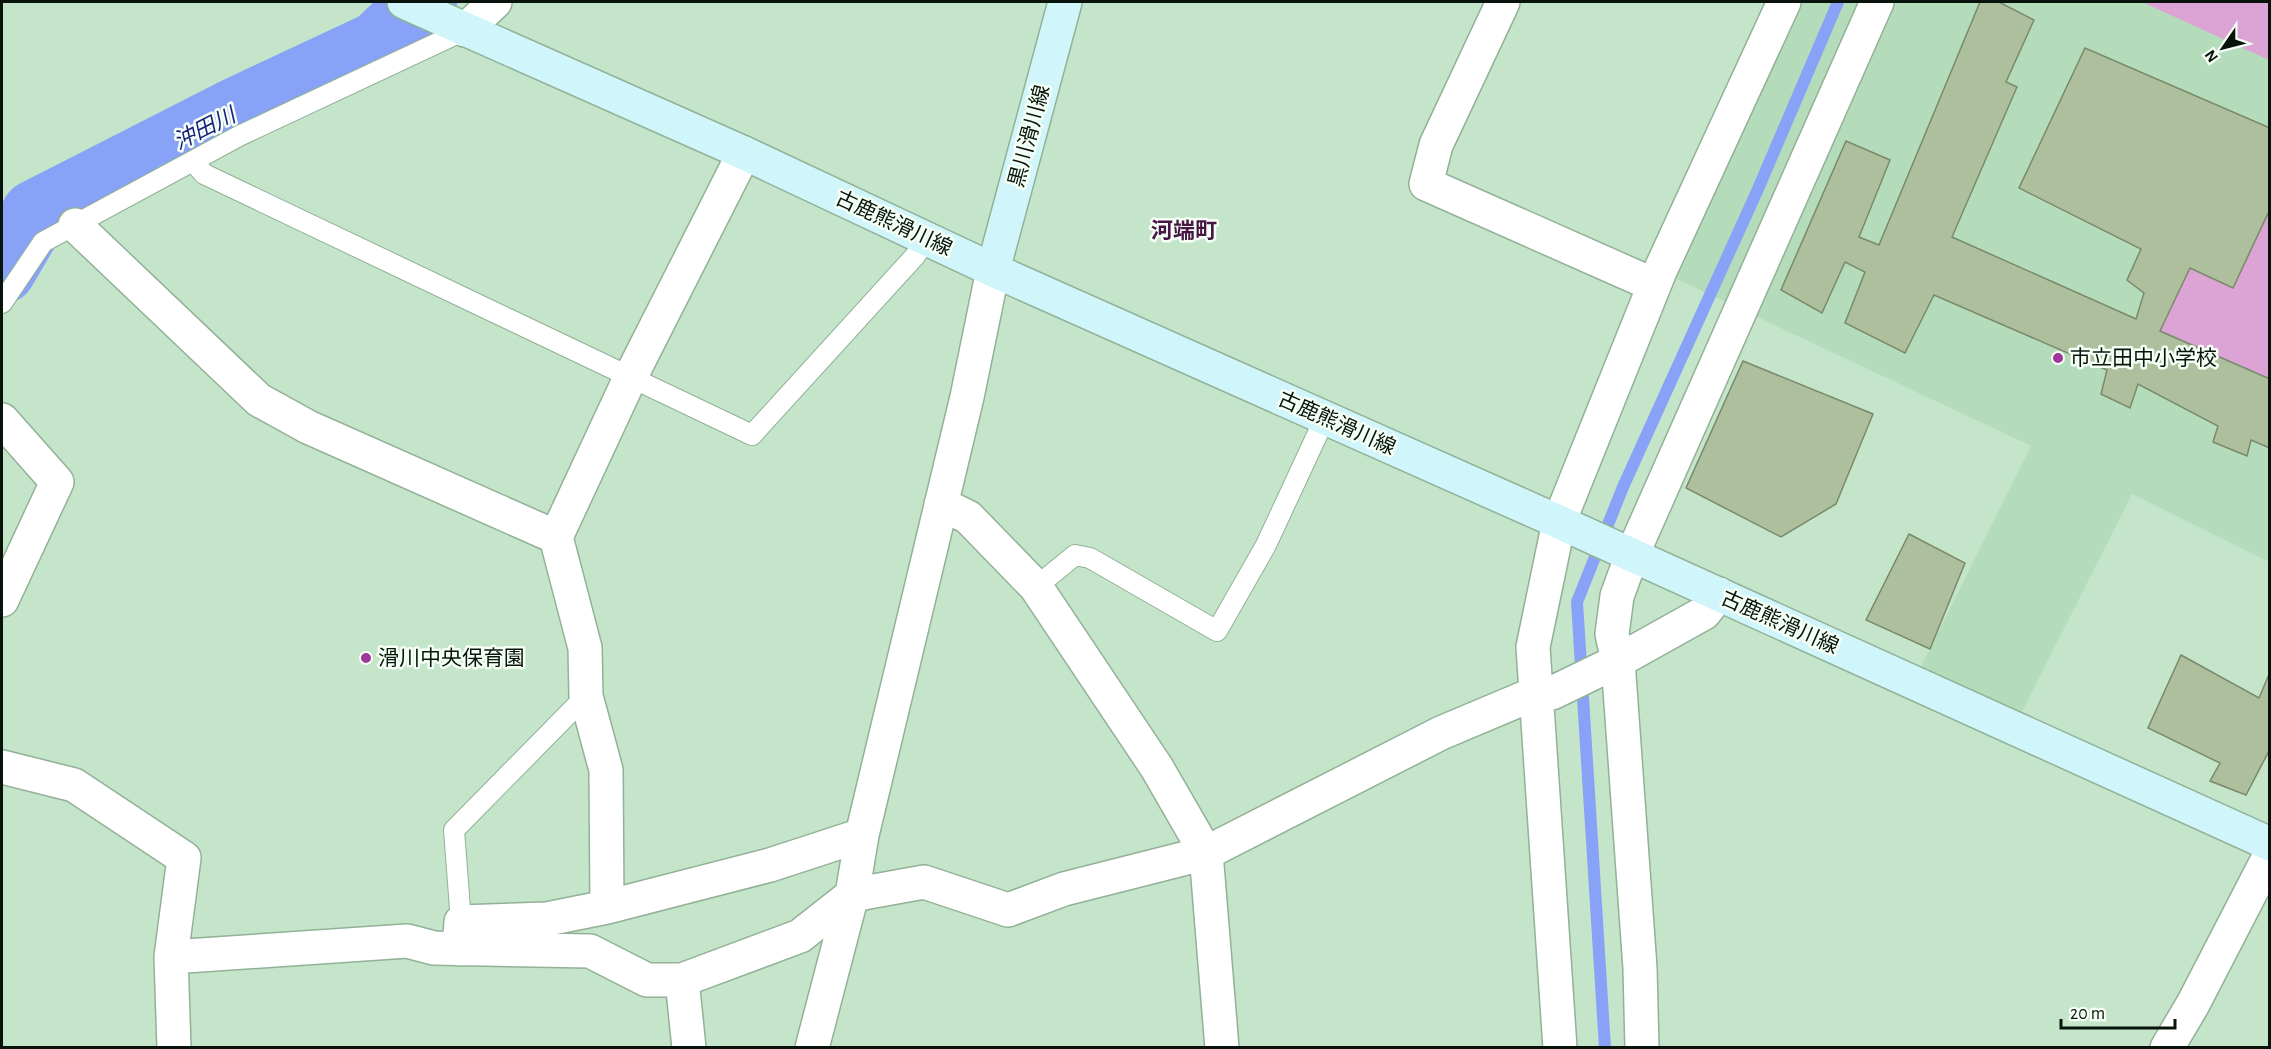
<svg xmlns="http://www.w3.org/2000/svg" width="2271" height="1049" font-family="'Alegreya Sans','Noto Sans JP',sans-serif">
	<rect width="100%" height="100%" fill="#c4e5c9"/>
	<!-- built -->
	<path fill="#b4dcbb" d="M1784 2H2269V562L2132 494 2014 728 1913 683 2031 446 1660 271Z"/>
	<!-- green -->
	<path fill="#dba4d5" d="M2142 2H2269V60Z
		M2269 209V379L2160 331 2190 268 2233 288Z"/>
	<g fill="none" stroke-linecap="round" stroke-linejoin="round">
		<!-- stream -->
		<path stroke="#88a2f7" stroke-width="12" d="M1605 1048 1577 602 1623 487 1758 189 1838 2"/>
		<!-- river -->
		<path stroke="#88a2f7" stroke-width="68" d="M2 270 35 214 237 111 378 45 423 2"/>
	</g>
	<!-- building -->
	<path fill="#adbf9d" stroke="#798a6a" stroke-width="1.5" d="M1980 2H1999L2034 20 2006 82 2017 87 1952 237 2136 319 2144 293 2127 280 2141 249 2019 188 2085 48 2270 128V209L2233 288 2190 268 2160 331 2270 379V448L2251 440 2247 456 2213 442 2218 426 2138 384 2130 408 2101 394 2107 370 1934 295 1905 353 1845 323 1865 272 1845 262 1822 313 1781 290 1846 141 1890 160 1859 237 1879 245Z
		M1743 361 1873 414 1836 504 1781 537 1686 488Z
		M1909 534 1965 563 1930 649 1866 620Z
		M2181 655 2259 698 2270 672V749L2246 795 2210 781 2220 763 2148 728Z"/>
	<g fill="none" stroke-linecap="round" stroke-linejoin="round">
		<!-- service casing -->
		<g stroke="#92b197" stroke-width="22">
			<path id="service" d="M193 161 204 174 752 435 915 256 927 239
				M2 303 43 242 239 136 465 30
				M1036 587 1075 555 1090 558 1217 631 1266 545 1325 418
				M461 922 454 830 586 696"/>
		</g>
		<!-- minor casing -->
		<g stroke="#92b197" stroke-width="36">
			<path id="minor" d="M1503 2 1436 145 1426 184 1654 285
				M465 30 495 2
				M75 225 259 400 308 427 556 537
				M2 420 57 482 2 600
				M941 504 968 517 1036 587 1157 768 1206 853 1222 1048
				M2 767 74 785 184 858 171 957 174 1048
				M607 907 606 770 586 696 585 648 556 537 630 378 744 153
				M459 949 461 922 547 919 607 907 770 865 862 835 967 397 993 270
				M171 957 407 941 434 948 590 951 647 980H682L800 936 852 895 924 882 1008 910 1064 889 1206 853 1441 733 1536 693H1552L1618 661 1704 613 1719 594
				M682 980 689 1048
				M812 1048 852 895 862 835
				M1560 1048 1533 647 1559 522 1660 271 1784 2
				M1642 1048 1640 968 1618 661 1612 634 1617 596 1632 555 1877 2
				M2167 1048 2193 1004 2270 855"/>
		</g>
		<!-- secondary casing -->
		<g stroke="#92b197" stroke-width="36">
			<path id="secondary" d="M404 2 744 153 993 270 1559 522 2270 844
				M993 270 1065 2"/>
		</g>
		<!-- service -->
		<use href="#service" stroke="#fff" stroke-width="20"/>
		<!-- minor -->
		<use href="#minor" stroke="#fff" stroke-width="33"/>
		<!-- secondary -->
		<use href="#secondary" stroke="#d0f6fc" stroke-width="33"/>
	</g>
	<!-- markers -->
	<g fill="#9f379a" stroke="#f5fff6" stroke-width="2">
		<circle cx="2058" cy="358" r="6"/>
		<circle cx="366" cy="658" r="6"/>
	</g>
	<g text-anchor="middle" stroke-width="5" stroke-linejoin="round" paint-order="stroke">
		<!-- street labels -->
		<g font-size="21" fill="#08140b" stroke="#f5fff6">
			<text transform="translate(1029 136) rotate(-75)" y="7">黒川滑川線</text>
			<text transform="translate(894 223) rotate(25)" y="7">古鹿熊滑川線</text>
			<text transform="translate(1337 423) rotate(24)" y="7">古鹿熊滑川線</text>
			<text transform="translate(1780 622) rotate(24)" y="7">古鹿熊滑川線</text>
		</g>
		<!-- poi labels -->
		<g font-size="21" fill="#08140b" stroke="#f5fff6" text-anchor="start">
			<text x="2070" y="365">市立田中小学校</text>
			<text x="378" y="665">滑川中央保育園</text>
		</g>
		<!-- water labels -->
		<g font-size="22" font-style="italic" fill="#161d7d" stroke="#f5fff6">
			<text transform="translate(204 128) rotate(-27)" y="8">沖田川</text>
		</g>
		<!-- neighbourhood labels -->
		<g font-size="22" font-weight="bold" fill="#481645" stroke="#f5fff6">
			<text x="1184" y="238">河端町</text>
		</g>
	</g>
	<!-- border -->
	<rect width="2271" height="1049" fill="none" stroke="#08140b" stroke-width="6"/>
	<!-- north arrow -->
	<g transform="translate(2223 48) rotate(235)" stroke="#f5fff6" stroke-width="4.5" paint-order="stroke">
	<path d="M0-4.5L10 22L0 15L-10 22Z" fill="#08140b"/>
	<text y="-9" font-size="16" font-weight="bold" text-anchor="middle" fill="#08140b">N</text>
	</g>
	<!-- scale -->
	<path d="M2061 1019v9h114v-9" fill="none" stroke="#08140b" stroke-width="3"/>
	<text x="2070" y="1019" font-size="18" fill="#08140b" stroke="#f5fff6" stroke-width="4.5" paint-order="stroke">20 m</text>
</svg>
